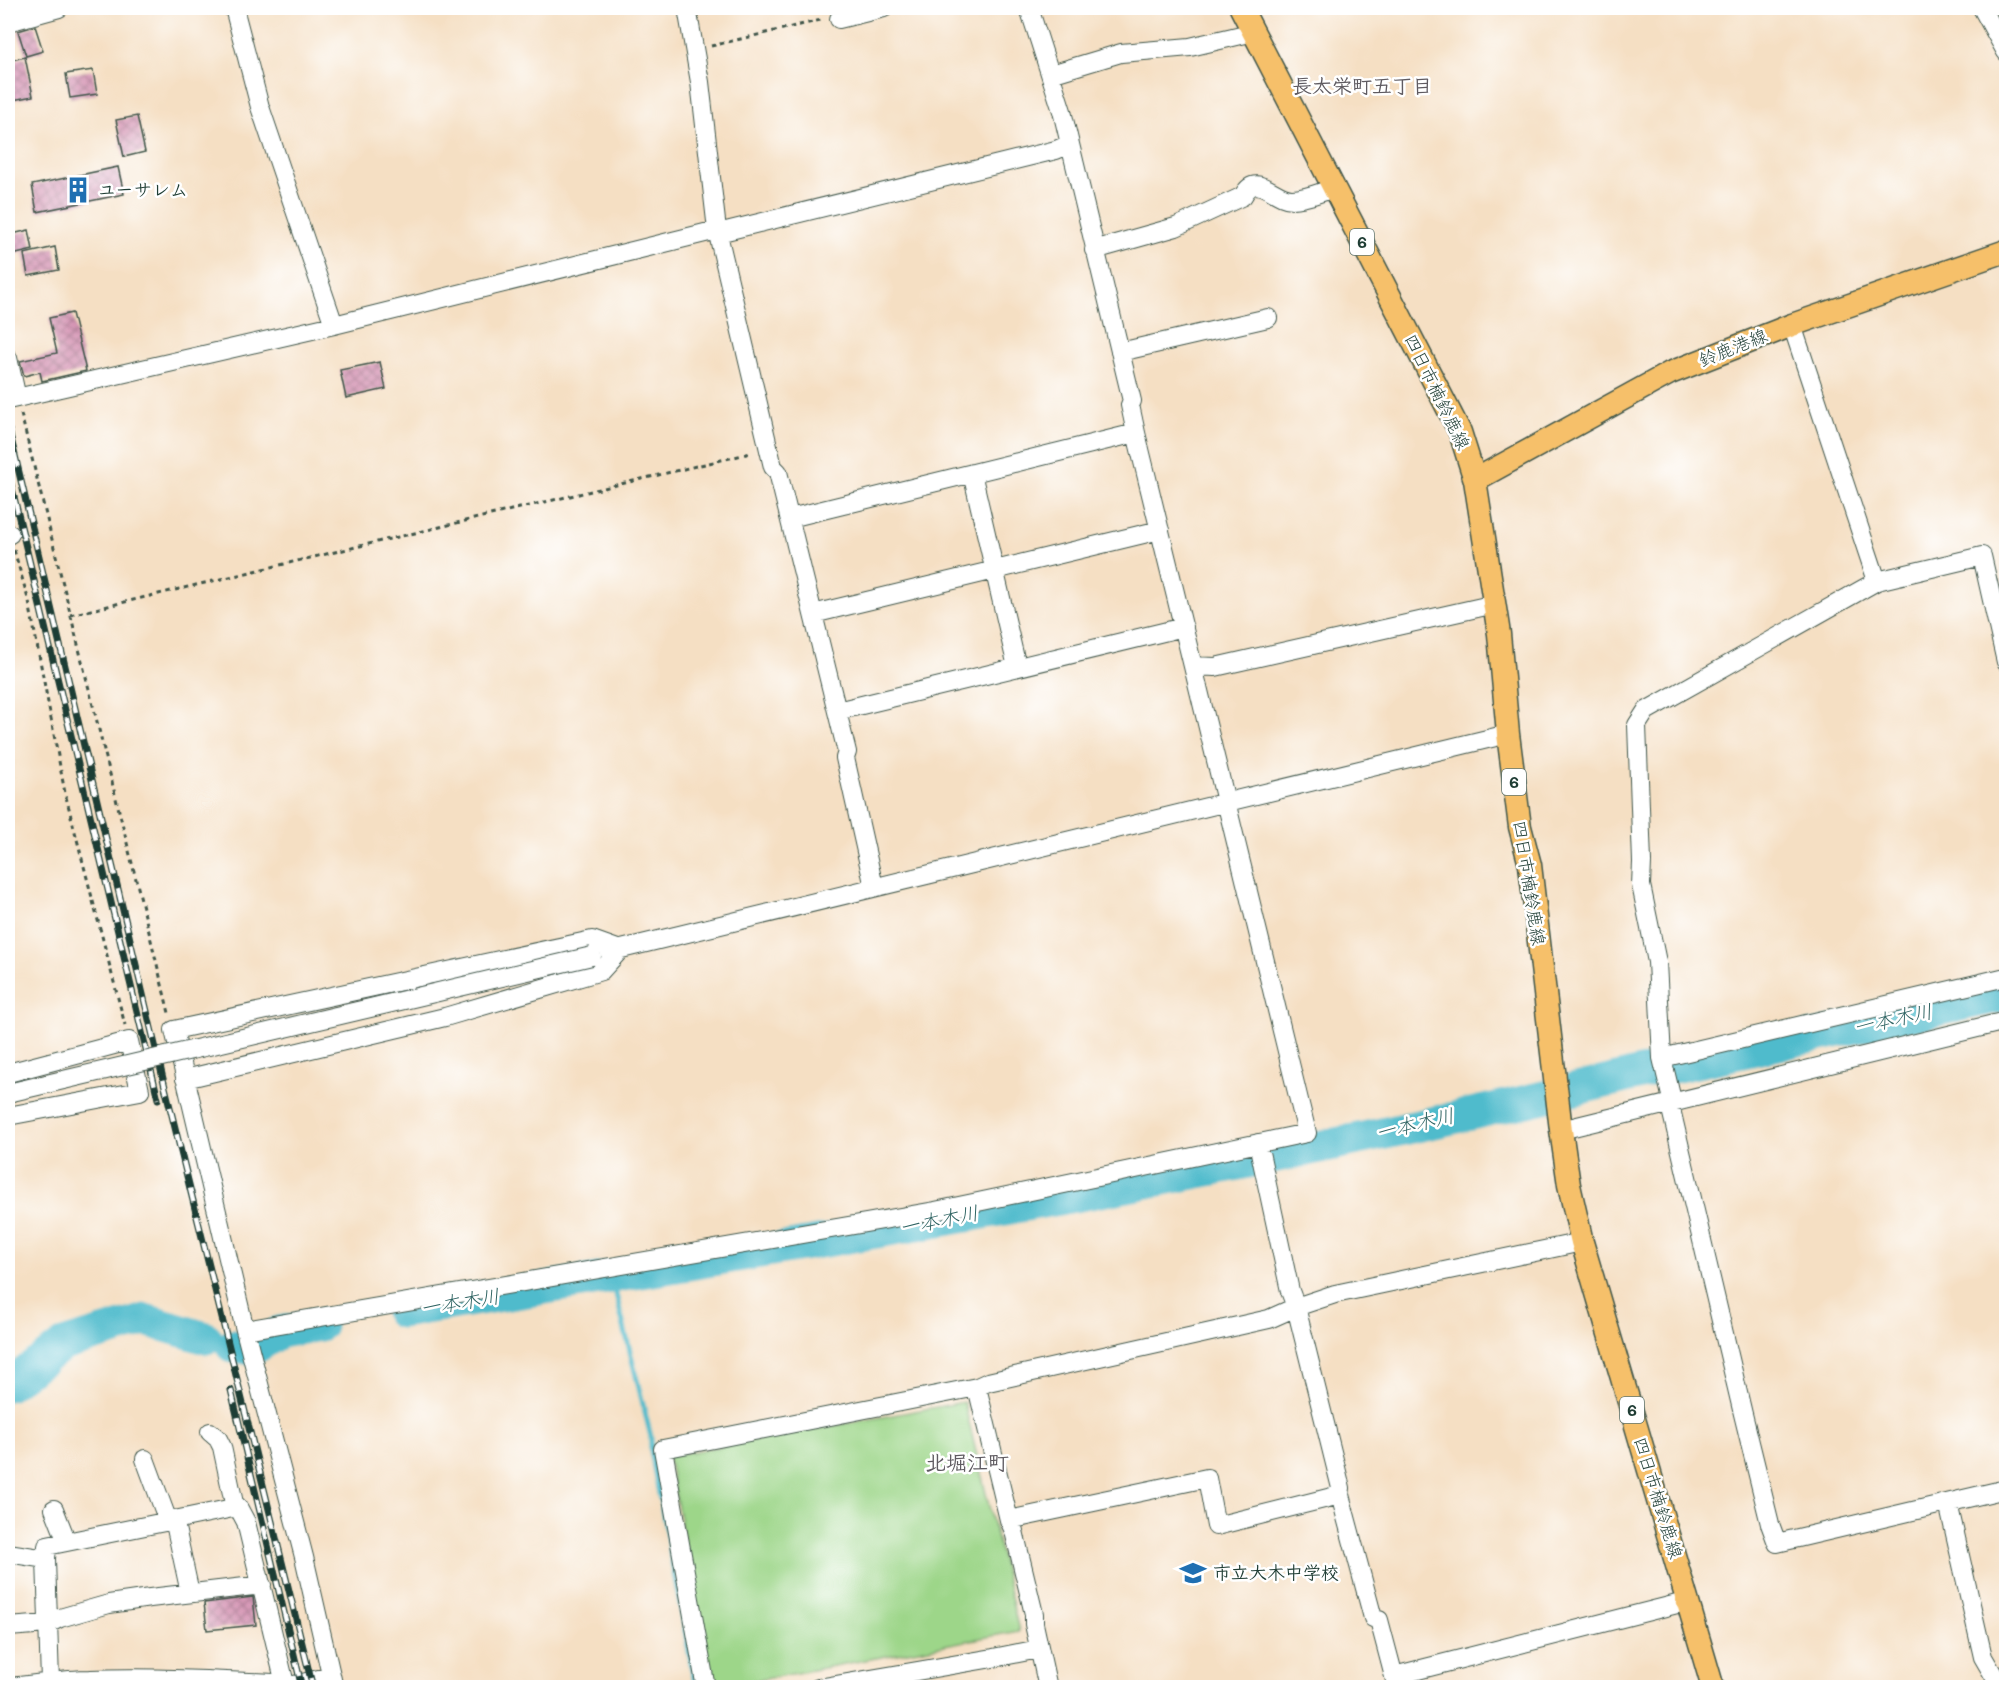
<svg xmlns="http://www.w3.org/2000/svg" width="2014" height="1695" font-family="Mali,'Klee One',sans-serif">
	<defs>
		<pattern id="building-cross-hatch" width="8" height="8" patternUnits="userSpaceOnUse" patternTransform="scale(1.5)"><rect width="8" height="8" fill="#d594b4"/><path d="M0 0l8 8M0 8l8-8" fill="none" stroke="#ac7a93"/></pattern>
	</defs>
	<rect width="100%" height="100%" fill="#fff"/>
	<filter id="ink" filterUnits="userSpaceOnUse"><feTurbulence type="fractalNoise" baseFrequency=".0167" numOctaves="2"/><feDisplacementMap in="SourceGraphic" scale="12" xChannelSelector="R" yChannelSelector="G"/><feConvolveMatrix kernelMatrix="1 2 1 2 8 2 1 2 1" color-interpolation-filters="sRGB"/></filter>
	<filter id="wash" filterUnits="userSpaceOnUse"><feTurbulence type="fractalNoise" baseFrequency=".008" numOctaves="4" result="noise"/><feDisplacementMap in="SourceGraphic" scale="24" xChannelSelector="R" yChannelSelector="G"/><feGaussianBlur stdDeviation="1.35" result="paint"/><feColorMatrix in="noise" values="0 0 0 0 0 0 0 0 0 0 0 0 0 0 0 0 0 1.4 0 .05"/><feComposite in="paint" operator="in"/></filter>
	<g filter="url(#wash)">
		<rect width="100%" height="100%" fill="#f5dfc3"/>
		<!-- garden -->
		<path fill="#9dd689" stroke="#5e8a5e" stroke-width="1.5" d="M964 1402 1019 1631 723 1687H712L668 1456Z"/>
		<g fill="none" stroke-linecap="round" stroke-linejoin="round">
			<!-- stream -->
			<path stroke="#50bbcc" stroke-width="5" d="M614 1286 651 1437V1451L696 1688"/>
			<!-- river -->
			<path stroke="#50bbcc" stroke-width="33" d="M1673 1067 2006 995
				M401 1312C817 1243 1236 1176 1645 1072
				M232 1346 253 1349 280 1332 320 1325
				M8 1385 63 1345 145 1320 206 1338"/>
		</g>
		<g id="blocks">
			<!-- building -->
			<path fill="url(#building-cross-hatch)" d="M35 26 43 51 26 56 18 31Z
				M25 57 33 96 8 101V61Z
				M93 70 97 94 70 98 66 74Z
				M137 116 145 152 124 157 116 120Z
				M118 167 124 194 37 212 32 185Z
				M29 230 33 250 8 256V235Z
				M55 247 59 270 28 276 24 254Z
				M72 313 86 371 42 381 40 372 24 376 20 361 57 353 49 318Z
				M380 362 386 389 346 398 340 370Z
				M253 1597 256 1625 207 1630 204 1603Z"/>
		</g>
	</g>
	<g filter="url(#ink)">
		<use href="#blocks" fill-opacity="0" stroke="#3f5549" stroke-width="1.5"/>
		<g fill="none" stroke-linecap="round" stroke-linejoin="round">
			<!-- minor casing -->
			<g stroke="#3f5549" stroke-width="20">
				<path id="minor" d="M234 8 260 107 334 325
					M687 8 700 82 717 230 773 467 778 472 847 752 845 758 874 887
					M1982 8 2006 52
					M839 19 884 8
					M8 22 59 8
					M1051 74 1121 53 1190 47 1254 32
					M718 233 1056 150 1070 144
					M1094 250 1176 227 1243 196C1256 170 1274 199 1292 199 1306 199 1321 192 1334 188
					M1792 325 1877 581
					M1120 352 1268 318
					M8 358 17 398
					M8 400 334 325 717 230
					M972 473 1017 667
					M790 518 1136 433
					M8 535 10 534
					M813 614 1160 530
					M1193 666 1215 667 1495 604
					M837 711 1184 627
					M609 952 1508 734
					M1662 1058 2006 977
					M8 1073 129 1041 140 1091 8 1116
					M185 1079 445 1017 601 971 620 950
					M1673 1104 1662 1058 1657 962 1641 885 1642 862 1637 725 1646 711 1877 581 1982 556 2006 662
					M1670 1105 1743 1414 1770 1524 1777 1543 2006 1489
					M1561 1130 2006 1021
					M1258 1143 1290 1291 1296 1307 1341 1488 1340 1495 1373 1618 1379 1620 1397 1688
					M245 1330 935 1211 1307 1133 1136 433 1130 405 1132 401 1062 111 1029 8
					M977 1387 1009 1520 1014 1531 1034 1614V1624L1048 1688
					M210 1432 218 1439 222 1447 235 1508
					M145 1459 168 1521
					M1948 1503 1983 1657 2001 1688
					M54 1509 67 1542
					M174 1519 190 1593
					M1009 1520 1207 1478 1216 1526 1340 1495
					M8 1553 46 1559 47 1546 238 1507 246 1522 286 1688
					M46 1559 50 1681
					M8 1627 48 1624 60 1618 109 1604 150 1598 262 1585
					M1394 1676 1689 1601
					M8 1687C35 1685 62 1679 90 1679 151 1677 212 1680 273 1683L286 1687 331 1676
					M334 1688 304 1557 245 1330 174 1030 592 940 620 950
					M706 1688 663 1449 977 1387 988 1382 1269 1319 1296 1307 1335 1294 1582 1242
					M818 1688 993 1658 1039 1649"/>
			</g>
			<!-- major casing -->
			<g stroke="#3f5549" stroke-width="25">
				<path id="major" d="M1241 8 1460 432 1475 480 1499 634 1508 734 1520 827 1530 865 1561 1130 1569 1185 1582 1242 1713 1688
					M1475 480 1670 373 1792 325 2006 251"/>
			</g>
			<!-- path -->
			<path stroke="#3f5549" stroke-width="3" stroke-dasharray="4.5 4.5" stroke-linecap="butt" d="M711 46 821 20
				M21 414 169 1013
				M14 550 29 602 65 793 125 1025
				M70 615 751 453"/>
			<!-- minor -->
			<use href="#minor" stroke="#fff" stroke-width="18"/>
			<!-- major -->
			<use href="#major" stroke="#f6c06b" stroke-width="22"/>
			<!-- rail casing -->
			<g stroke="#1f3d34" stroke-width="7">
				<path id="rail" d="M8 426 165 1087 313 1688
					M8 472 158 1099
					M231 1390 302 1688"/>
			</g>
			<!-- rail -->
			<use href="#rail" stroke="#fff" stroke-width="4.5" stroke-dasharray="14" stroke-linecap="butt"/>
			<!-- minor-bridge casing -->
			<g stroke="#3f5549" stroke-width="20" stroke-linecap="butt">
				<path id="minor-bridge" d="M8 1093 592 956"/>
			</g>
			<!-- minor-bridge -->
			<use href="#minor-bridge" stroke="#fff" stroke-width="18"/>
		</g>
	</g>
	<!-- icons -->
	<defs>
		<g id="building-bare" transform="scale(2.07)"><path d="M-4-6H4V6H1V3H-1V6H-4ZM-2.5-4.3h1.7v1.8h-1.7ZM.8-4.3h1.7v1.8H.8ZM-2.5-1h1.7V.8h-1.7ZM.8-1h1.7V.8H.8Z" fill="#1f6fb2" stroke="#fff" stroke-width="2.5" paint-order="stroke"/></g>
		<g id="school-bare" transform="scale(2.07)"><path d="M0-5L7-2L0 1L-7-2ZM-4 1L0 2.5L4 1V4Q0 6-4 4Z" fill="#1f6fb2" stroke="#fff" stroke-width="2.5" paint-order="stroke"/></g>
	</defs>
	<g fill-rule="evenodd">
		<use href="#building-bare" x="78" y="190"/>
		<use href="#school-bare" x="1193" y="1573"/>
	</g>
	<g text-anchor="middle" stroke-width="5" stroke-linejoin="round" paint-order="stroke">
		<!-- shield labels -->
		<g fill="#fff" stroke="#627771" stroke-width="1.5">
			<rect x="1350" y="229" width="24" height="26" rx="4.5"/>
			<rect x="1502" y="769" width="24" height="26" rx="4.5"/>
			<rect x="1620" y="1397" width="24" height="26" rx="4.5"/>
		</g>
		<g font-size="16" font-weight="bold" fill="#1f3d34">
			<text x="1362" y="248">6</text>
			<text x="1514" y="788">6</text>
			<text x="1632" y="1416">6</text>
		</g>
		<!-- poi labels -->
		<g font-size="18" font-weight="bold" fill="#1f3d34" stroke="#fff" text-anchor="start">
			<text x="98" y="196">ユーサレム</text>
			<text x="1213" y="1579">市立大木中学校</text>
		</g>
		<!-- street labels -->
		<g font-size="18" fill="#1f3d34" stroke="#fff">
			<text transform="translate(1733 348) rotate(-22)" y="6">鈴鹿港線</text>
			<text transform="translate(1437 392) rotate(64)" y="6">四日市楠鈴鹿線</text>
			<text transform="translate(1529 883) rotate(81)" y="6">四日市楠鈴鹿線</text>
			<text transform="translate(1658 1498) rotate(73)" y="6">四日市楠鈴鹿線</text>
		</g>
		<!-- neighbourhood labels -->
		<g font-size="20" font-weight="bold" fill="#5f5b61" stroke="#fff">
			<text x="1362" y="93">長太栄町五丁目</text>
		</g>
		<!-- water labels -->
		<g font-size="20" font-style="italic" fill="#2e6362" stroke="#fff">
			<text transform="translate(1893 1019) rotate(-12)" y="7">一本木川</text>
			<text transform="translate(1415 1124) rotate(-13)" y="7">一本木川</text>
			<text transform="translate(939 1220) rotate(-11)" y="7">一本木川</text>
			<text transform="translate(460 1302) rotate(-9)" y="7">一本木川</text>
		</g>
		<!-- quarter labels -->
		<g font-size="21" font-weight="bold" fill="#5f5b61" stroke="#fff">
			<text x="967" y="1470">北堀江町</text>
		</g>
	</g>
	<!-- margin -->
	<rect width="2014" height="1695" fill="none" stroke="#fff" stroke-width="30"/>
</svg>
